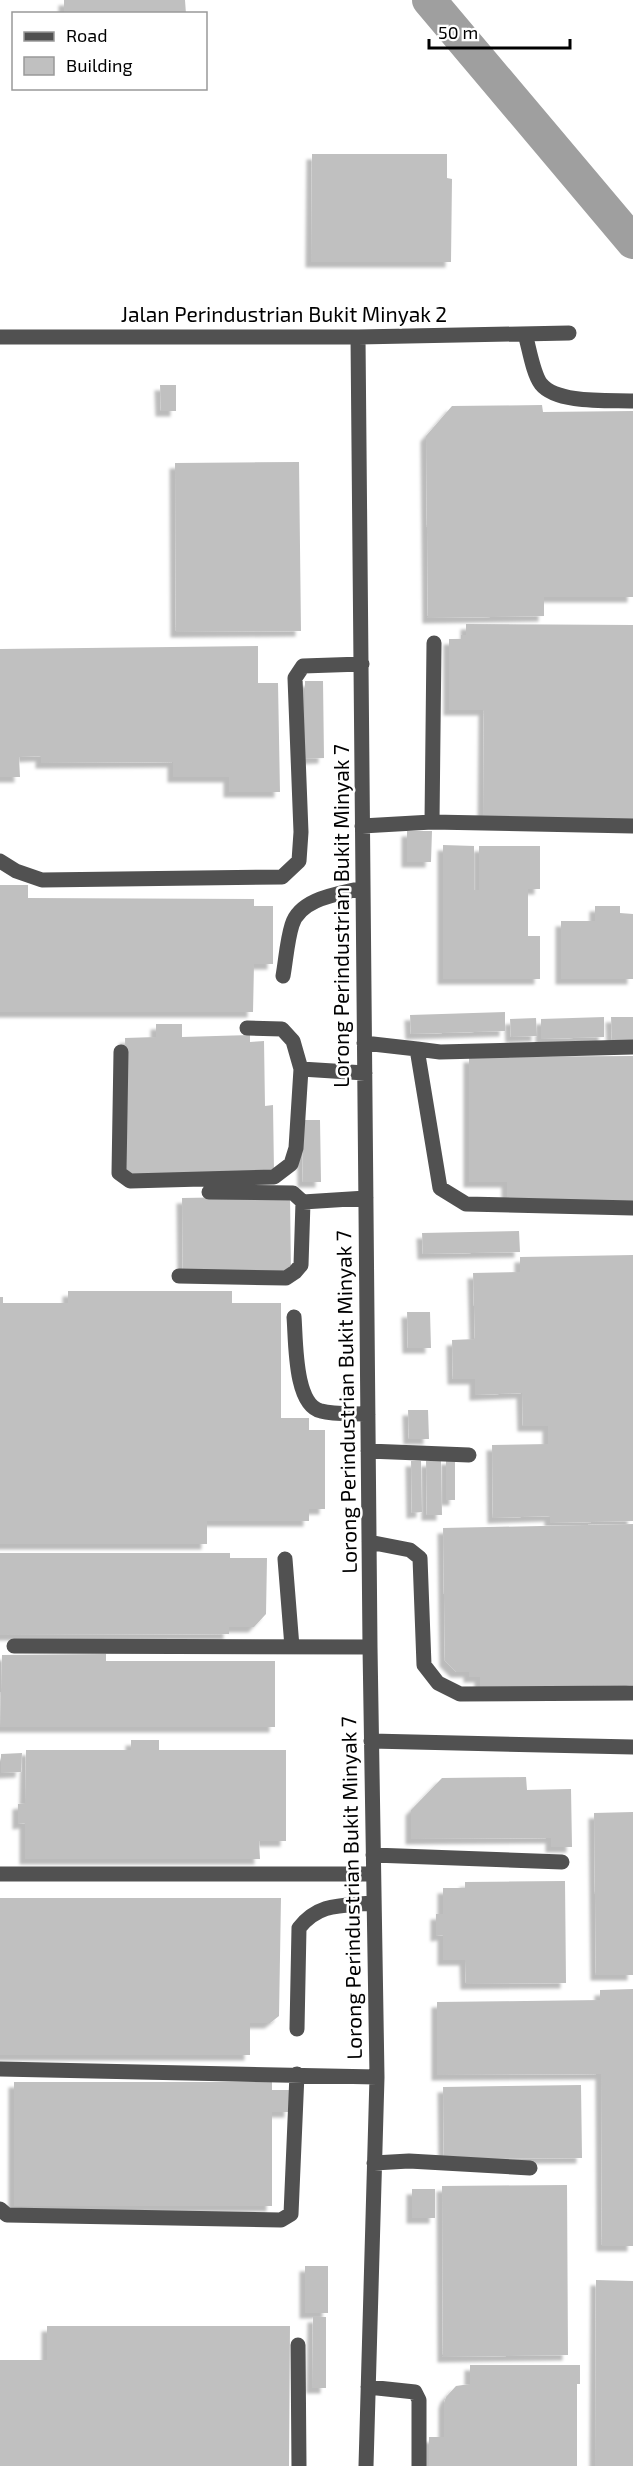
<svg xmlns="http://www.w3.org/2000/svg" width="633" height="2466" font-family="'Exo 2',sans-serif">
	<defs>
		<filter id="shadow"><feDropShadow dx="-5.5" dy="5.5" stdDeviation="1.5" flood-color="#0004"/></filter>
	</defs>
	<rect width="100%" height="100%" fill="#fff"/>
	<g fill="none" stroke-linecap="round" stroke-linejoin="round">
		<!-- river -->
		<path stroke="#9f9f9f" stroke-width="34" d="M429 0 633 242"/>
	</g>
	<!-- building -->
	<path fill="#c0c0c0" filter="url(#shadow)" d="M64 0H185L186 14H64Z
		M312 154H447V178L452 179 451 262H311Z
		M160 385H176V411H161Z
		M542 405 543 412 633 411V597H544V616L428 618 426 436 452 406Z
		M299 462 301 631 176 632 175 463Z
		M466 624 633 625V822L483 821 484 710H449V639H461V635H466Z
		M258 646V683H278L280 792H229V777H173V762L41 763V756L19 757 20 777H0V649Z
		M305 681H323L324 758 301 759V737H305Z
		M407 831H432L431 862H407Z
		M443 845 474 846V890H479V846H540V889H528V936H540V979H443Z
		M0 885H28V898L254 899V906H273V964H254L253 1012H0Z
		M595 906H620V913L633 914V979H561V921H595Z
		M505 1012V1031L411 1034 410 1015Z
		M604 1017V1037L541 1039V1019Z
		M611 1017H633V1040H612Z
		M536 1018 537 1036 511 1037 510 1019Z
		M156 1024H182V1037L250 1035V1042L264 1041 265 1106 273 1105 274 1172 127 1175 125 1038 156 1037Z
		M633 1056V1201H507V1182H469V1057Z
		M302 1120H320L321 1182H303Z
		M290 1196 291 1272 183 1274 182 1198Z
		M519 1231 520 1252 423 1254 422 1233Z
		M633 1255V1521L550 1523V1516L493 1518 492 1445 548 1444V1426H523L522 1393 475 1395V1379H453L452 1340 475 1339 473 1273 520 1272V1257Z
		M68 1291H232V1303H281V1418H309V1430H325V1509H309V1521H207V1544H0V1297H3V1303H68Z
		M407 1312H430L431 1348H408Z
		M408 1410H428L429 1439H409Z
		M446 1459H455V1500H446Z
		M411 1461H421L422 1512 412 1513Z
		M426 1461H441L442 1515H427Z
		M633 1524V1685L480 1688V1677H469V1672H456L445 1661 443 1528Z
		M0 1553H230V1558H267L266 1614 254 1627H229V1634L0 1635Z
		M106 1654V1661H275V1727H0L2 1655Z
		M131 1740H159V1750H286V1841H259L260 1859H25V1823L18 1824V1804L25 1803 26 1750H131Z
		M22 1753 21 1772 1 1773V1754Z
		M526 1777 527 1790 571 1789 572 1847H551V1838L411 1839V1810L442 1778Z
		M633 1812V1975H596L594 1813Z
		M565 1881 566 1983 466 1984 465 1960H443V1935L436 1936V1914H443V1888H465V1882Z
		M0 1898H281L279 2016 270 2023H250V2055H0Z
		M633 1989V2246H602L601 2074 437 2075V2002L600 2000V1990Z
		M14 2082H272V2090H290V2112H272V2206H14Z
		M581 2085 582 2158 444 2159 443 2087Z
		M567 2185 568 2355 443 2357 442 2186Z
		M412 2189H435V2218H412Z
		M305 2266H328V2313H305Z
		M596 2280 633 2281V2466H595Z
		M313 2317H326V2388H312Z
		M47 2326H290L289 2466H0V2360H47Z
		M470 2365H580V2384H577V2466H429V2437H444V2403L446 2397 456 2386 470 2384Z"/>
	<g fill="none" stroke-linecap="round" stroke-linejoin="round">
		<!-- minor -->
		<path stroke="#515151" stroke-width="15" d="M525 334C529 347 533 374 541 384 557 404 609 400 633 401
			M0 337H358L569 333
			M358 337 370 1647 377 2077 366 2466
			M432 822 434 643
			M362 826 432 822 633 826
			M0 861 16 871 42 880 282 877 299 861 301 832 295 678 303 666 362 664
			M283 976C286 959 287 941 292 925 300 898 339 894 363 888
			M247 1028 282 1029 293 1041 301 1069 365 1073
			M364 1043 417 1049
			M633 1047 440 1052 417 1049 440 1188 466 1204 633 1208
			M121 1052 119 1173 130 1181 274 1177 291 1164 296 1148 301 1069
			M209 1192 293 1193 303 1202
			M179 1276 286 1278 295 1272 301 1265 303 1202 366 1198
			M294 1317C296 1340 294 1405 321 1411 335 1415 353 1413 368 1414
			M368 1451 469 1455
			M369 1542 410 1550 420 1558 424 1665 438 1683 460 1694 633 1693
			M285 1559 292 1647
			M14 1646 370 1647
			M371 1741 633 1747
			M373 1855 562 1862
			M0 1874H373
			M297 2029 299 1928C319 1902 343 1906 373 1903
			M0 2069 377 2077
			M374 2163 409 2161 530 2168
			M0 2209 7 2215 281 2220 291 2214 297 2074
			M298 2345 299 2466
			M368 2387 415 2392 419 2400V2466"/>
	</g>
	<g text-anchor="middle" stroke-width="5" stroke-linejoin="round" paint-order="stroke">
		<!-- street labels -->
		<g font-size="21" fill="#000" stroke="#fff">
			<text x="284" y="322">Jalan Perindustrian Bukit Minyak 2</text>
			<text transform="translate(342 916) rotate(-90)" y="7">Lorong Perindustrian Bukit Minyak 7</text>
			<text transform="translate(347 1402) rotate(-91)" y="7">Lorong Perindustrian Bukit Minyak 7</text>
			<text transform="translate(352 1888) rotate(-91)" y="7">Lorong Perindustrian Bukit Minyak 7</text>
		</g>
	</g>
	<!-- legend -->
	<rect x="12" y="12" width="195" height="78" fill="#ffffff" stroke="#999999" stroke-width="1.5"/>
	<rect x="24" y="32" width="30" height="9" fill="#515151" stroke="#999999" stroke-width="1.5"/>
	<text x="66" y="42" font-size="18" fill="#000000">Road</text>
	<rect x="24" y="57" width="30" height="18" fill="#c0c0c0" stroke="#999999" stroke-width="1.5"/>
	<text x="66" y="72" font-size="18" fill="#000000">Building</text>
	<!-- scale -->
	<path d="M429 39v9h141v-9" fill="none" stroke="#000000" stroke-width="3"/>
	<text x="438" y="39" font-size="18" fill="#000000" stroke="#ffffff" stroke-width="4.5" paint-order="stroke">50 m</text>
</svg>
